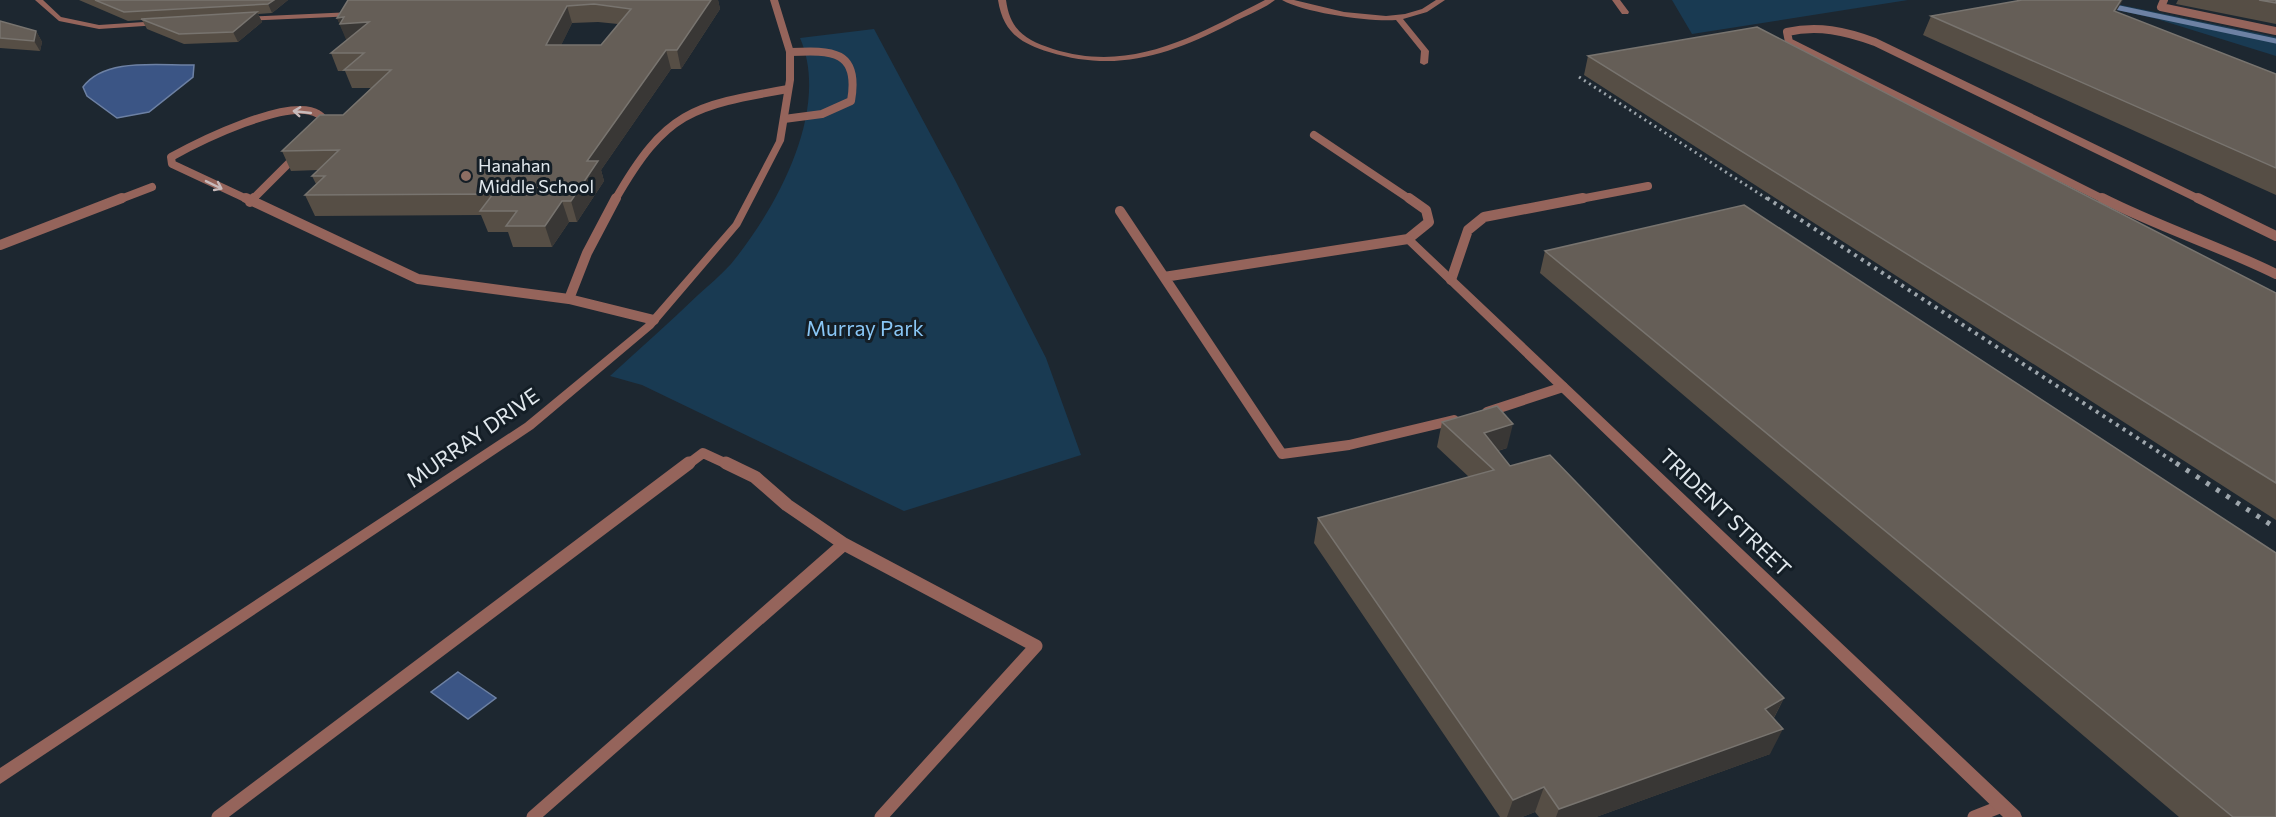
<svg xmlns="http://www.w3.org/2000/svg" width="2276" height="817" font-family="Commissioner,sans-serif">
	<rect width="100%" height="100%" fill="#1d2730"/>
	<!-- green -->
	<path fill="#193a52" d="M1672 0H1908L1692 34Z
		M2097 0 2276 37V56L2157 19 2109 8Z
		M874 29 955 180 1046 358 1081 455 904 511 642 385 610 376C639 349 669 323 698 295 709 285 721 275 731 264 777 208 831 109 800 38Z"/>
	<!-- water -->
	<path fill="#3b5585" stroke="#6d81a4" stroke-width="1.5" d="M194 65 193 77 149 112 117 118 87 96 83 87C105 57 160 66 194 65Z
		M458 672 496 698 468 719 431 692Z"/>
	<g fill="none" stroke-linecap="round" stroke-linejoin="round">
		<!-- stream -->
		<path stroke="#6d81a4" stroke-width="5" d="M2110 6 2276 41"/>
		<!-- service-far2 -->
		<path stroke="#95645b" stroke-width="8" d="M2164 0 2161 7 2276 31
			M784 119 822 114 851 101C860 50 832 50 790 52
			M1314 135 1411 200
			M118 200 152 187
			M249 200 172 164 171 157C198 142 290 96 318 114 322 116 325 121 328 124
			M252 200 296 156
			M615 200C666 111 691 106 788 89
			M1575 200 1648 186
			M2105 200 1789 42 1787 32C1818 25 1845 31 1875 42L2201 200"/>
		<!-- service-far1 -->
		<path stroke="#95645b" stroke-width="10" d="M246 198 418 279 569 299
			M616 198 587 253 569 299 654 320
			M2102 198C2159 227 2219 246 2276 274
			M2198 198 2276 236
			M250 202 254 198
			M1120 211 1282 454 1349 445 1454 420
			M0 245 122 198
			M1164 277 1408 239 1429 222 1426 210 1409 198
			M1451 280 1468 230 1484 217 1583 198
			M1487 412 1563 387
			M687 465 703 453 729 465"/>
		<!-- service -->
		<path stroke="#95645b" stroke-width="13" d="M726 463 755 477 787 505 844 544
			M218 817 689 463
			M533 817 844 544 1036 646 881 817
			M1974 817 2002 806"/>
		<!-- minor -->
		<path fill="#95645b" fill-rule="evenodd" d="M35 0H43L61 17 99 25 159 21 163 23 159 25 99 29 59 21Z
			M998 0H1006C1010 30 1025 40 1053 49 1133 74 1196 35 1265 0H1275C1262 10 1244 16 1230 24 1169 55 1117 73 1049 52 1020 43 1003 32 998 0Z
			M1282 0H1294L1344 12 1386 16 1405 14 1422 9 1436 0H1445L1427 12 1403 19 1429 51 1428 63 1424 65 1420 63 1421 51 1396 20C1370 22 1305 13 1282 0Z
			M1612 0H1620L1629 12 1628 14H1622Z
			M353 12H356V16L245 21 241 19 245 17Z
			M1408 236 1412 237 2020 812 2022 817H2003L1404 241 1403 239Z"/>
		<!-- tertiary -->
		<path fill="#95645b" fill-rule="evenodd" d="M770 0H778L794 52V80L784 141 740 226 653 328 533 429 0 784V768L525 423 645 324 733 223 776 141 786 80V52Z"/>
		<!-- rail-far2 -->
		<path stroke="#9ea6ac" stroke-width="3" stroke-dasharray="2 4" stroke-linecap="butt" d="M1579 77 1769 200"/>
		<!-- rail-far1 -->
		<path stroke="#9ea6ac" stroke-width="4" stroke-dasharray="3 5" stroke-linecap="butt" d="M1767 198 2179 465"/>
		<!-- rail -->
		<path stroke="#9ea6ac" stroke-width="5" stroke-dasharray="4 8" stroke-linecap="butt" d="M2176 463 2276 528"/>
	</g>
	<!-- wall -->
	<path fill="#564e45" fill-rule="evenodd" d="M79 0H288L272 13 258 14 262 22 238 42 184 44 147 29 142 20 128 21Z
		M348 0H718L720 9 681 69H671L601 170 604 181 577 222H569L552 247H513L508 232H488L481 215 315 216 305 195 316 184 312 176 318 170 291 171 282 151 343 115 371 88H352L345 71H338L331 53 347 40 337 18ZM598 22 618 24 601 45H561L572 23Z
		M2178 0H2276V24L2176 4Z
		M2116 12 2276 74V195L1923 35 1931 16Z
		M0 21 36 31 42 42 40 51 0 48Z
		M1588 56 2276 293V520L1584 75Z
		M1545 251 2276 817H2179L1540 273Z
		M1442 422 1507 448 1498 451 1510 466 1784 698 1774 718 1770 754 1596 817H1539L1535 812 1522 817H1500L1314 543 1318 518 1469 477 1437 447Z"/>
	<!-- shaded-wall -->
	<path fill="#393735" d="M274 0H288L272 13 268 4Z
		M711 0H718L720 9 681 69 677 50Z
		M2121 0H2123L2105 30 2114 11Z
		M567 6 572 23 552 64 546 45Z
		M257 12 262 22 238 42 233 32Z
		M344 17 369 22 347 42 337 18Z
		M36 31 42 42 40 51 34 41Z
		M666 50 671 69 601 170 604 181 577 222 571 201 587 161Z
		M562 201 569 222 552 247 545 226Z
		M1513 424 1507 448 1480 456 1484 433Z
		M1784 698 1771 723 1765 709Z
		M1783 729 1770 754 1596 817H1556L1559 809Z
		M1544 787 1535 812 1522 817H1507L1513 800Z"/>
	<!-- building -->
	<path fill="#655e57" stroke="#78746f" stroke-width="1.5" fill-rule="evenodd" d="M95 0H274L268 4 124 12Z
		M348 0H711L677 50H666L587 161H598L571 201H562L545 226H506L517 211H480L493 194 305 195 325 176H312L339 150 282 151 320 115H343L391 70H344L364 53H331L369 22 340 24 344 17 337 18ZM594 4 631 9 601 45H546L567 6Z
		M2022 0H2121L2114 11 2276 74V168L1931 16Z
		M2259 0H2276V3Z
		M257 12 233 32 179 34 141 19Z
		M0 21 36 31 34 41 0 38Z
		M1757 27 2276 293V483L1588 56Z
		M1744 205 2276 553V817H2233L1545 251Z
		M1497 406 1513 424 1484 433 1510 466 1550 455 1784 698 1765 709 1783 729 1559 809 1544 787 1513 800 1318 518 1494 470 1442 422Z"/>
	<!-- one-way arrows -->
	<defs><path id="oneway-shaft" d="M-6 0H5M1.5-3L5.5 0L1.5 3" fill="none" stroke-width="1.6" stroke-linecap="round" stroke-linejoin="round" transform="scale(1.5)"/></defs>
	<g stroke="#c7babb">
		<use href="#oneway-shaft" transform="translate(302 112) rotate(-174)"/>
		<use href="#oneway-shaft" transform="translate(214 185) rotate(26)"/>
	</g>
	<!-- markers -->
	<circle fill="#8d6e63" stroke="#141e26" stroke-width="2" cx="466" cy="176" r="6"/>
	<g text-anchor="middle" stroke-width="6" stroke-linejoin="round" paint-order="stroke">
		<!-- far-poi labels -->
		<g font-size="18" fill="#e2e9ee" stroke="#141e26" text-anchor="start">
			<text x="478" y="172">Hanahan<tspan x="478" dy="21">Middle School</tspan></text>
		</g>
		<!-- park labels -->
		<g font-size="21" fill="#89c6f5" stroke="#141e26">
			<text x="865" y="336">Murray Park</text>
		</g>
		<!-- street labels -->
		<g font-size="21" fill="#e2e9ee" stroke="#141e26">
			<text transform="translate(473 438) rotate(-35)" y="7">MURRAY DRIVE</text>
			<text transform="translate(1725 513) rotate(44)" y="7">TRIDENT STREET</text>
		</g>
	</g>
</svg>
